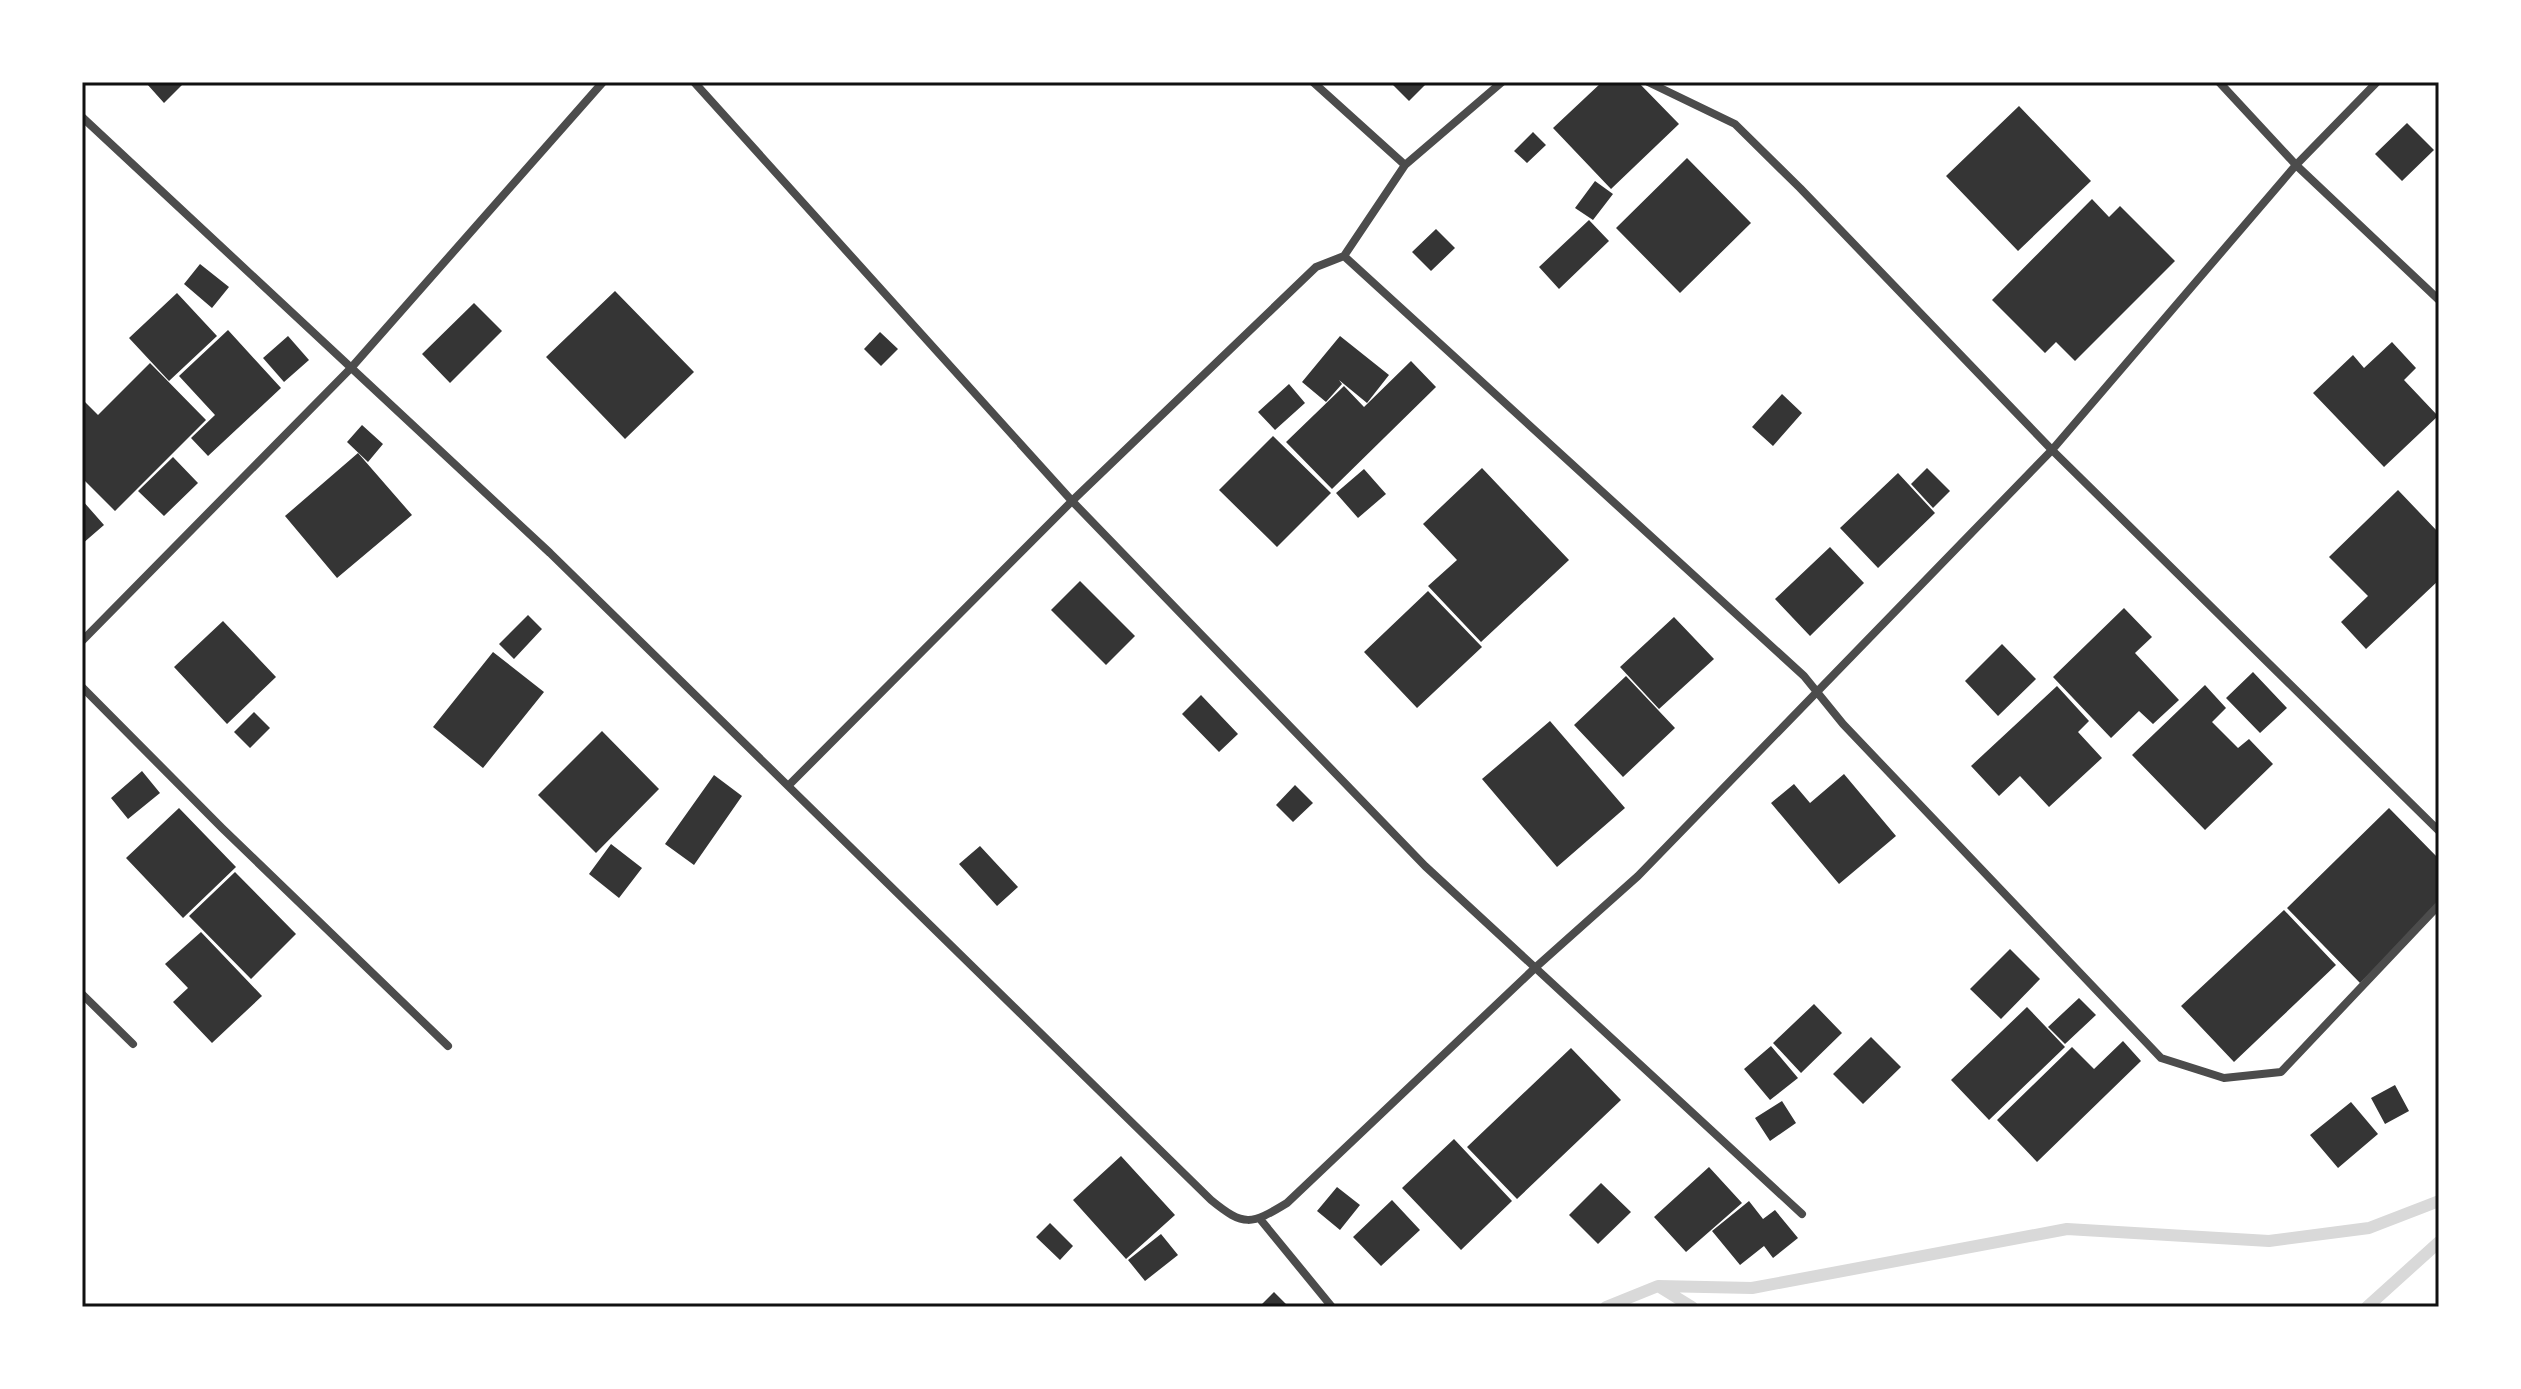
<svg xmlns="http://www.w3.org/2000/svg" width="2521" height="1389" font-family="'Alegreya Sans',sans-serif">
	<rect width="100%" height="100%" fill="#fff"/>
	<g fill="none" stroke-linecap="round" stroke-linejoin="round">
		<!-- stream -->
		<path stroke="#d9d9d9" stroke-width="12" d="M1658 1286 1752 1288 2067 1229 2269 1241 2369 1228 2439 1201
			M1606 1307 1658 1286 1692 1307
			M2367 1307 2439 1242"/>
	</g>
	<!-- building -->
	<path fill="#353535" d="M149 82H185L164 103 147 84Z
		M1390 82H1428L1409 101Z
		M1602 82H1638L1679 124 1611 189 1553 128Z
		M2019 106 2091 181 2018 251 1946 176Z
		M2407 123 2434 150 2402 181 2375 154Z
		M1533 132 1546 145 1527 163 1514 151Z
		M1687 158 1751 223 1680 293 1616 228Z
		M1595 181 1613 194 1593 220 1575 208Z
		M2092 199 2109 217 2120 206 2175 261 2075 361 2056 342 2045 353 1992 300Z
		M1589 220 1609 241 1559 289 1539 267Z
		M1436 229 1455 248 1431 271 1412 252Z
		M200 264 229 287 212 308 184 284Z
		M615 291 694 372 625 439 546 357Z
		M177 293 217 336 169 381 129 338Z
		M474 303 502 331 450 383 422 354Z
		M228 330 281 388 208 456 191 438 215 415 179 376Z
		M880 332 898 349 881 366 864 349Z
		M288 336 309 360 284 382 263 358Z
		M1340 336 1389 375 1367 403 1339 380 1342 384 1326 402 1302 382Z
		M2392 342 2416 368 2404 380 2438 416 2384 467 2313 393 2353 355 2364 368Z
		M1411 361 1436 387 1332 489 1286 442 1344 386 1364 407Z
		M150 363 206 420 115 511 82 478V399L98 415Z
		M1289 384 1305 403 1275 430 1258 412Z
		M1782 394 1802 413 1773 446 1752 427Z
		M362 425 383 444 368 462 347 442Z
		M1273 436 1331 493 1277 547 1219 490Z
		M358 453 412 515 337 578 285 516Z
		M173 457 198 483 164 516 138 491Z
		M1482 468 1569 560 1481 642 1428 586 1457 560 1423 524Z
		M1927 468 1950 491 1933 508 1911 484Z
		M1364 469 1386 494 1358 518 1336 493Z
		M1898 473 1935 513 1878 568 1840 528Z
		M2398 490 2439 533V580L2366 649 2341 622 2368 596 2329 557Z
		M82 500 104 525 82 544Z
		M1830 547 1864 583 1810 636 1775 599Z
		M1080 581 1135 636 1106 665 1051 610Z
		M1428 591 1482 647 1417 708 1364 652Z
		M2124 608 2152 637 2135 653 2179 700 2153 724 2139 711 2111 738 2053 677Z
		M528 615 542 629 514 659 499 644Z
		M1674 617 1714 659 1659 709 1620 667Z
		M223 621 276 677 227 724 174 667Z
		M2002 644 2036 679 1998 716 1965 681Z
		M493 652 544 692 483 768 433 727Z
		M2253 672 2287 708 2260 733 2226 698Z
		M1626 676 1675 728 1623 777 1574 725Z
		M2205 685 2226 708 2212 722 2238 748 2249 739 2273 764 2205 830 2132 755Z
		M2057 686 2089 721 2078 732 2102 758 2049 807 2020 776 1999 796 1971 766Z
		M1201 695 1238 734 1219 752 1182 714Z
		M254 712 270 728 250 748 234 732Z
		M1550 721 1625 808 1557 867 1482 779Z
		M602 731 659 789 596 853 538 795Z
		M142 771 160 793 128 819 111 798Z
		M1844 774 1896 836 1839 884 1771 803 1794 784 1810 803Z
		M714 775 742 796 694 865 665 844Z
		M1295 785 1313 803 1293 822 1276 805Z
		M179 808 236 867 183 918 126 858Z
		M2389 808 2439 859V906L2360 983 2287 908Z
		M611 844 642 868 619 898 589 874Z
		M980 846 1018 887 997 906 959 864Z
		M235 872 296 934 251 979 189 916Z
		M2284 910 2336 965 2234 1062 2181 1006Z
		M201 932 262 996 212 1043 173 1002 188 988 165 964Z
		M2010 949 2040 979 2001 1019 1970 989Z
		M2079 998 2096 1015 2065 1044 2048 1027Z
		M1814 1004 1842 1033 1801 1073 1773 1043Z
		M2027 1007 2065 1047 1989 1120 1951 1080Z
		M1871 1037 1901 1067 1863 1104 1833 1074Z
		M2123 1041 2141 1061 2037 1162 1997 1120 2072 1047 2094 1069Z
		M1771 1046 1798 1078 1770 1100 1744 1069Z
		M1571 1048 1621 1100 1517 1199 1467 1147Z
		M2395 1085 2409 1111 2385 1124 2371 1098Z
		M1782 1101 1796 1123 1770 1141 1755 1118Z
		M2351 1102 2378 1134 2338 1168 2310 1135Z
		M1454 1139 1512 1201 1461 1250 1402 1188Z
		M1121 1156 1175 1215 1126 1259 1073 1200Z
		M1709 1167 1742 1203 1686 1252 1654 1217Z
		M1601 1183 1631 1212 1598 1244 1569 1215Z
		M1337 1187 1360 1205 1340 1230 1317 1211Z
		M1392 1200 1420 1230 1381 1266 1353 1237Z
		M1749 1201 1763 1219 1775 1210 1798 1238 1773 1258 1764 1246 1740 1265 1712 1231Z
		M1050 1223 1073 1246 1060 1260 1036 1237Z
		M1161 1234 1178 1255 1145 1281 1128 1260Z
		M1274 1292 1289 1307H1259Z"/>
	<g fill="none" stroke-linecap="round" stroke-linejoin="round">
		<!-- minor -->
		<path stroke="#4c4c4c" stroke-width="8" d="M694 82 1072 501 1425 866 1802 1214
			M1313 82 1405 165
			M1648 82 1735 124 1800 188 2052 450 2439 831
			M2219 82 2296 165 2439 300
			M82 117 550 553 1211 1200C1244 1227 1251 1225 1287 1203L1536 967 1638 876 2052 450 2296 165 2377 82
			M1344 256 1804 676 1843 724 2161 1058 2224 1078 2281 1072 2439 905
			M82 641 351 368 603 82
			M82 687 222 828 448 1046
			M789 785 1072 501 1316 267 1344 256 1405 165 1502 82
			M82 994 133 1044
			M1260 1219 1332 1307"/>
	</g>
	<!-- border -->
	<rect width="2521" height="1389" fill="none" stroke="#ffffff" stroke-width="168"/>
	<rect x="84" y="84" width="2353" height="1221" fill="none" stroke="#111" stroke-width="3"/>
</svg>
